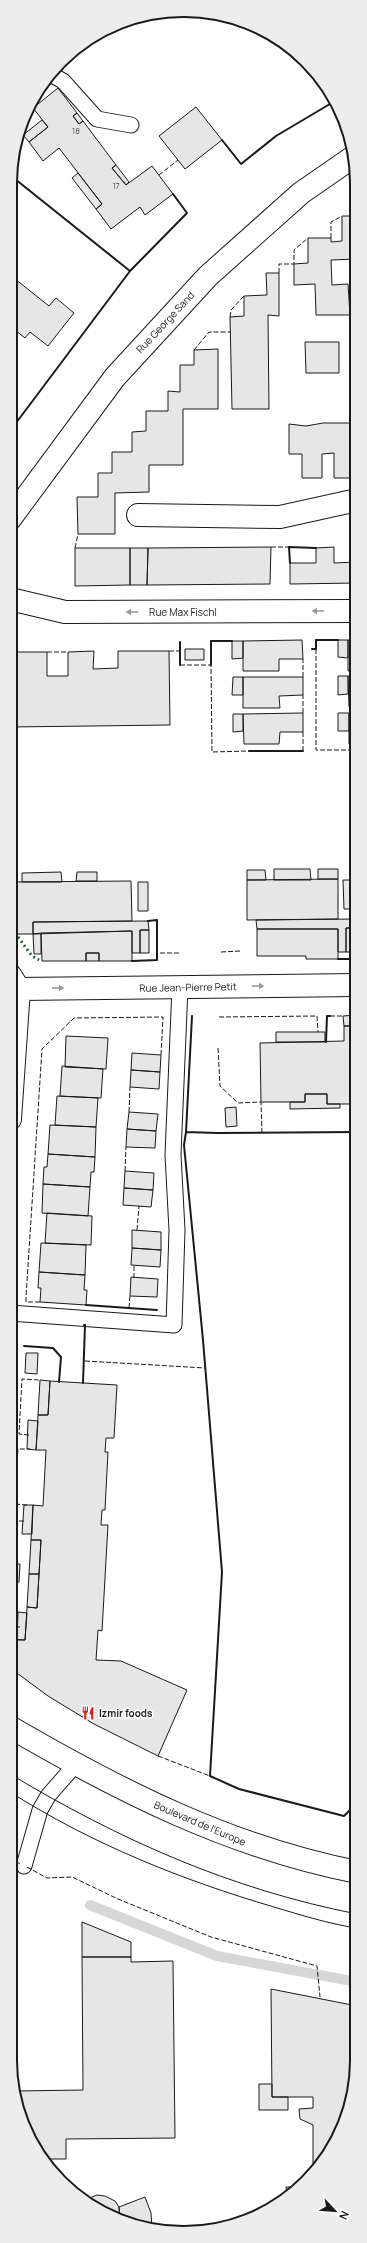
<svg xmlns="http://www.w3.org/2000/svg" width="367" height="2243" font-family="Manrope,sans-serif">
	<rect width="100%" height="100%" fill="#fff"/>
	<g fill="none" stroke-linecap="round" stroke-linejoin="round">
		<!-- stream -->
		<path stroke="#d7d7d7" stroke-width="10" d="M90 1905 217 1956 357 1982"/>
	</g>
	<!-- building -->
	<path fill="#e6e6e6" stroke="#1a1a1a" d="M58 88 77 113 73 116 79 124 83 121 116 165 112 168 126 185 152 166 173 194 145 215 140 207 111 229 96 209 102 204 59 148 43 161 29 142 48 127 33 108Z
		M196 107 222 140 185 169 159 136Z
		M77 113 83 121 79 124 73 116Z
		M42 120 48 127 29 142 23 135Z
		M116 165 129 182 126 185 112 168Z
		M78 173 102 204 96 209 72 178Z
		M342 216H357V259L331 260 332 285 348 284 350 315H316L315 284 294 285V264L308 263V238H331V242L342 241Z
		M266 273H279V316L268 315 269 409H232L230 317 244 316V296L267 295Z
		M10 275 49 306 56 298 74 313 48 346 30 332 25 338 10 326Z
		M305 342H339V373H306Z
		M218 349V409H183V465H149V492L115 493V534H78L77 497H98V473H112V452H132V432L146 431V411H168V391L180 392V365H194V350Z
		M323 423H357V478H334V453L322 454V478H302V454H289V424L306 426Z
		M271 547 270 584 147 585 148 548Z
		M334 547V563L357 562V583L290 584V563H316V548Z
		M75 548H130V585L75 586Z
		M130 548H148L147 585H130Z
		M302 640 303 659H279V671H243V641Z
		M338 640H348V658L338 657Z
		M348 640H357V670L348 671Z
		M232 641H243V658L232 659Z
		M185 649H204V660H185Z
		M94 651 93 669 118 668V651H169L170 725 10 727V652H47V676H68V652Z
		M338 676H348V694L338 695Z
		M348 676H357V707H349Z
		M233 677H243V695H232Z
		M243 677H303V695L279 696 280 708H243Z
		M303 713V732H280L279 744H244L243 714Z
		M338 713H349V731H338Z
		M349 713H357V744H349Z
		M233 714H243V731L233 732Z
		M274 869H310L311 880H274Z
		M318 869H338V879H318Z
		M247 870H265L266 880H247Z
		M61 872 62 882H22V873Z
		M77 872H97V881H76Z
		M338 879V919L247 920V880Z
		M343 880H354L355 909H344Z
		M131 881 132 921 33 922V934H13L14 913H10V882Z
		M138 882H148V911H138Z
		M355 919V928H346V952H338V929H257L256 920Z
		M148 921 149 930H140V953H132V931L33 934V922Z
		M346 928H355V952H346Z
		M257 929H338V959H306V956H257Z
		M140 930H149V953H140Z
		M132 931V961H99V953H86V961H42L41 933Z
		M41 933V954H34L33 934Z
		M86 953H99V961H86Z
		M357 1015V1026H344L343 1016Z
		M344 1026H357V1104H327V1094H305V1102H261L260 1043 344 1041Z
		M276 1032H325V1042H276Z
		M66 1036 108 1038 106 1069 65 1067Z
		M132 1053 161 1055 160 1072 131 1070Z
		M62 1066 103 1069 101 1098 60 1096Z
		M131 1070 160 1072 159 1089 130 1087Z
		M305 1094H327V1104H340V1108L290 1109V1102H305Z
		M57 1096 98 1098 96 1127 55 1125Z
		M236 1107 237 1126 226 1127 225 1108Z
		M129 1112 158 1114 156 1131 127 1129Z
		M50 1125 96 1127 95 1157 48 1154Z
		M127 1129 156 1131 155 1148 126 1147Z
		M48 1154 95 1157 94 1172H91L90 1187 43 1184 44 1167H47Z
		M125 1171 154 1173 153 1190 124 1188Z
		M43 1184 90 1187 88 1216 42 1213Z
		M124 1188 153 1190 151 1207 123 1205Z
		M47 1213 92 1216 91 1245 45 1243Z
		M132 1230 161 1232V1250L132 1248Z
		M41 1243 86 1245 85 1275 39 1272Z
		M132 1248 161 1250 160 1267 131 1265Z
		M39 1272 85 1275 84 1290H87L86 1305 40 1302 41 1288H38Z
		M131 1277 158 1279 157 1297 130 1296Z
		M26 1353H38L37 1374 25 1373Z
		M40 1380 50 1381 48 1415H38Z
		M50 1381 117 1385 114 1438H106L105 1452H108L105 1510H102L101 1525H108L102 1631 98 1630 96 1660 121 1661 187 1690 158 1756 94 1724 48 1696 10 1668V1639L25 1640 27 1607 37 1608 41 1540H31L33 1505 43 1506 46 1450H36L38 1415H48Z
		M28 1420 38 1421 36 1450 27 1449Z
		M24 1505H33L32 1534H22Z
		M31 1540H41L39 1574H29Z
		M11 1564H20L19 1582H10Z
		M29 1574H39L37 1608 27 1607Z
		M18 1612 27 1613 25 1640H17Z
		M82 1922 131 1942V1957H82Z
		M82 1957H131V1962L173 1961 175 2138 66 2139V2159H46L23 2126 16 2091 83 2090Z
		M271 1989 357 2006V2071L339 2136 313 2170V2125L300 2119 299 2109 313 2108V2097H272Z
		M259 2084H272V2097H288V2110H259Z
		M286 2187H301L287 2196Z
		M97 2195 105 2196 115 2201 119 2207 120 2221 87 2199Z
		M145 2197 151 2213 152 2228 120 2221 119 2207Z"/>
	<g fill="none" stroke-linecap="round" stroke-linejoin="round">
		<!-- lane casing -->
		<g stroke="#1a1a1a" stroke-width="17">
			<path id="lane" d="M52 75 63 81 97 119 131 125
				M10 1313 174 1325 177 1230 173 1155 180 987
				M24 1866 40 1810 48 1796 75 1765"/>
		</g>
		<!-- street casing -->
		<g stroke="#1a1a1a" stroke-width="24">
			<path id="street" d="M138 515 280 517 357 500
				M10 519 115 377 208 276 301 193 353 157
				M10 599 65 612 357 611
				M19 989 357 985
				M10 1119 19 989 10 975
				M10 1727C120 1791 230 1847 357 1872"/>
		</g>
		<!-- lane -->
		<use href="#lane" stroke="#fff" stroke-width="15"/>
		<!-- street -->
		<use href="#street" stroke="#fff" stroke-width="22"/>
		<!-- tram -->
		<path stroke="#1a1a1a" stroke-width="1" d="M10 1774C120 1840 230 1889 357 1914
			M10 1792C92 1844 182 1880 274 1907 301 1915 329 1924 357 1928"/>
		<!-- hedge -->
		<path stroke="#2b5a34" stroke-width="3" stroke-dasharray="2 3" stroke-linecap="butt" d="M10 926 12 927
			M18 937 32 956 39 960"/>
		<!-- fence -->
		<path stroke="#1a1a1a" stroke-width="1" stroke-dasharray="5 2" stroke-linecap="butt" d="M159 175 178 160
			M331 238V222L342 216
			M279 273V264H294V250L308 238
			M230 317 231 310 244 296
			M194 350 209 332H231
			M271 547H289
			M75 548 78 534
			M316 649V750H350
			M169 651H180
			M47 652H68
			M180 665H211L212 752 249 751
			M303 677V659
			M303 713V695
			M303 751V732
			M221 952 241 951
			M160 953H180
			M330 1016H343
			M219 1017 317 1016 318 1032
			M218 1048 220 1086 238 1103 261 1102 262 1133
			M129 1112 130 1087
			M125 1171 126 1147
			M137 1230 139 1206
			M134 1278V1265
			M40 1302H26V1297L42 1049 74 1018 163 1017 161 1055
			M129 1308 130 1296
			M85 1361 205 1368
			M29 1435 19 1434 22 1379 40 1380
			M27 1505 14 1504 18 1449H30
			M11 1564 13 1521H24
			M10 1626 20 1627
			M158 1756 210 1776
			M10 1857 20 1864
			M27 1867 47 1878 72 1877 118 1899 211 1937 317 1966 320 1997"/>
		<!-- wall -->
		<path stroke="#1a1a1a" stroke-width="2" d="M222 140 241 164 276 136 335 101
			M130 271 187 213 173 194
			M10 431 130 271 10 175
			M290 563 289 547 316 548
			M312 649H316V640H338
			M180 665V642
			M211 665V641H232
			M350 750H357
			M249 751H303
			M338 959H357
			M132 961 157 960V920L148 921
			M326 1042 327 1016H330
			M186 1132 192 1016
			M357 1132 218 1133 186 1132 184 1145 203 1340 222 1572 210 1776 239 1789 344 1816 357 1803
			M86 1305 157 1310
			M24 1346 53 1348 61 1357 59 1382
			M83 1383 85 1325H84"/>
	</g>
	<!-- one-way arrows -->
	<defs><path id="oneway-solid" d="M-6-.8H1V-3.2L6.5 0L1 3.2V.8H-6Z"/></defs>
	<g fill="#989898">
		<use href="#oneway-solid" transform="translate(318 611) rotate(180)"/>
		<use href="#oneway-solid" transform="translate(132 612) rotate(180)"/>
		<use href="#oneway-solid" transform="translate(258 986) rotate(-1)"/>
		<use href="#oneway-solid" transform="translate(58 988) rotate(-1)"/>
	</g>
	<!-- icons -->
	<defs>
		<g id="restaurant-bare" transform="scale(1.08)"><path d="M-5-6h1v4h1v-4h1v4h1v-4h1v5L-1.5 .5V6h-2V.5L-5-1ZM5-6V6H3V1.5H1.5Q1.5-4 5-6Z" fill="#c62828" stroke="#fff" stroke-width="2.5" paint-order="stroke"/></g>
	</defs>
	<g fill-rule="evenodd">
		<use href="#restaurant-bare" x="88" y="1713"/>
	</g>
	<g text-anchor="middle" stroke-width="3" stroke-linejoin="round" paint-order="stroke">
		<!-- number labels -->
		<g font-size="8" fill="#4d4d4d">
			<text x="76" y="134">18</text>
			<text x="116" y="189">17</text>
		</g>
		<!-- street labels -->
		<g font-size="10" fill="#1a1a1a" stroke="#fff">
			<text transform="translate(165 322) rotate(-47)" y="4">Rue George Sand</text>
			<text x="183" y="616">Rue Max Fischl</text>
			<text transform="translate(188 987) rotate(-1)" y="4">Rue Jean-Pierre Petit</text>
			<text transform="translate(200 1823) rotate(23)" y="4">Boulevard de l'Europe</text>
		</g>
		<!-- poi labels -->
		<g font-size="10" font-weight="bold" fill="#1a1a1a" stroke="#fff" text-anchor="start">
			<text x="99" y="1717">Izmir foods</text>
		</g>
	</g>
	<!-- crop -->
	<path d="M0 0H367V2243H0ZM183 17H184A166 166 0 0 1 350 183V2060A166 166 0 0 1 184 2226H183A166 166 0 0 1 17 2060V183A166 166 0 0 1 183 17Z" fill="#ededed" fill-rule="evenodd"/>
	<path fill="none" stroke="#1a1a1a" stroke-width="2" d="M183 17H184A166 166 0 0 1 350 183V2060A166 166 0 0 1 184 2226H183A166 166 0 0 1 17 2060V183A166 166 0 0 1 183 17Z"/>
	<!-- north arrow -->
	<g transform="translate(335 2211) rotate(116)" stroke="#ffffff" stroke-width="3" paint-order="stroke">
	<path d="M0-3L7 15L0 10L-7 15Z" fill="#1a1a1a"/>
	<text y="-6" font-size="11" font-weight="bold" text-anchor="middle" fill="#1a1a1a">N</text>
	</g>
</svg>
